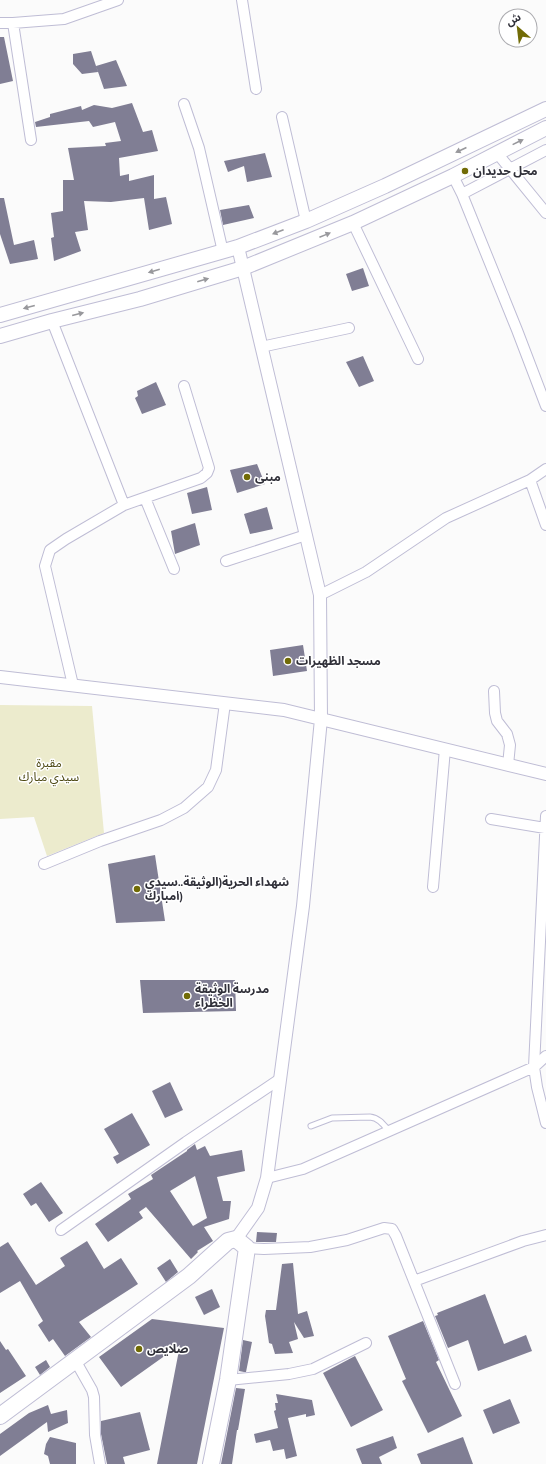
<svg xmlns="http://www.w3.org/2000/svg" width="546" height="1464" font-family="'PT Sans Narrow','Noto Sans Arabic',sans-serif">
	<rect width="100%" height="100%" fill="#fbfbfb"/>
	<!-- green -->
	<path fill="#ecebcd" d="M0 705 92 706 104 833 47 856 34 817 0 819Z"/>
	<!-- building -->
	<path fill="#807e94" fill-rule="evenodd" d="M0 37H4L13 81 0 84Z
		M91 51 98 72 82 74 73 64V54Z
		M116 60 127 86 104 89 96 66Z
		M132 103 143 132 152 130 158 151 119 158 120 176 129 174V181L154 175V199L166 197 172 224 149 230 144 198 111 202 84 201 88 230 75 232 81 251 54 261 51 238 54 237 51 213 63 211V180H74L68 148 106 146 105 143 121 141 115 122 93 127 89 121 36 127 35 122 50 117V114L81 106 82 110 94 105 112 108Z
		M265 153 272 177 247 182 244 166 228 172 224 161Z
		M0 198H4L14 245 34 240 38 259 10 264 0 234Z
		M249 205 254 218 223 225 220 210Z
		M363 268 369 286 352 291 346 274Z
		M363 356 374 381 359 387 346 362Z
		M156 382 166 405 142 414 135 398 138 396 137 391Z
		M257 464 265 484 237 493 230 470Z
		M207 487 212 510 192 514 187 493Z
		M267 507 273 529 250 534 244 514Z
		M195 523 200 545 175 554 171 531Z
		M303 645 307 671 273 676 270 650Z
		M155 855 165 921 116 923 108 864Z
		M140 980H235L236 1011 143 1013Z
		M170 1082 183 1110 165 1118 152 1091Z
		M132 1113 150 1145 117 1164 113 1157 119 1154 104 1129Z
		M195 1144 197 1150 205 1146 210 1156 242 1150 245 1171 217 1177 223 1201H231L229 1219 204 1227 213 1241 197 1251 198 1252 191 1259 146 1207 139 1212 143 1218 108 1242 95 1224 131 1199 128 1194 153 1179 151 1175 187 1151V1150ZM195 1176 207 1218 193 1226 170 1191Z
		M41 1182 63 1213 49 1222 36 1203 31 1206 23 1194Z
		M257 1232 277 1233 276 1242H256Z
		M87 1241 104 1269 121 1258 138 1284 79 1322 91 1337 65 1356 53 1339 49 1342 38 1325 43 1321 20 1281 0 1293V1247L8 1242 36 1285 65 1266 60 1258Z
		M170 1259 178 1272 166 1282 157 1268Z
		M293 1263 298 1314 307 1311 314 1336 304 1338 294 1322 298 1339 289 1342 293 1353 275 1354 272 1344 269 1343 265 1316 266 1310H276L282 1264Z
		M212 1289 220 1307 204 1315 195 1297Z
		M485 1294 504 1344 526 1335 532 1351 478 1371 468 1340 448 1348 435 1316 438 1315 437 1313Z
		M152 1319 224 1328 197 1464H157L180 1345 121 1387 99 1357Z
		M423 1321 439 1360 436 1362 462 1416 428 1433 402 1381 406 1379 388 1336Z
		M243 1340 252 1342 246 1372H244L239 1371Z
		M0 1341 6 1350 8 1349 26 1376 0 1393Z
		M355 1356 383 1410 351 1427 323 1373Z
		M46 1360 50 1367 40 1375 35 1367Z
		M236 1388 245 1389 238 1430H237L232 1464H221Z
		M276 1394 312 1400 315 1415 306 1417V1414L288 1418 297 1456 286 1459 284 1449 273 1451 270 1440 256 1443 254 1434 278 1428 274 1411 276 1410 275 1403H278Z
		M510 1399 520 1423 493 1434 483 1410Z
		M48 1405 51 1414 67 1410 68 1423 48 1432 47 1422 0 1456V1434L29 1413Z
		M140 1412 150 1450 123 1457 125 1464H107L101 1434V1421Z
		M393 1436 397 1448 379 1457 382 1464H362L356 1449Z
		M50 1437 76 1443V1464H50L48 1456 44 1454 46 1444Z
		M463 1437 473 1464H421L417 1454Z"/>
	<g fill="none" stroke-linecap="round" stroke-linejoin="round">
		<!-- service casing -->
		<g stroke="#bfbdd5" stroke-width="7">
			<path id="service" d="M311 1126 332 1118 370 1117C379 1118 383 1124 389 1131"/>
		</g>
		<!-- minor casing -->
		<g stroke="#bfbdd5" stroke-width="12">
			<path id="minor" d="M242 0 256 89
				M0 23H13L64 19 118 0
				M13 23 31 140
				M184 104 199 148 223 252
				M282 117 306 221
				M497 153 546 213
				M453 176 462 194 517 330 546 406
				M462 194 546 150
				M353 223 418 359
				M52 321 124 505
				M261 347 349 328
				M530 480 546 525
				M145 498 174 569
				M226 561 306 535
				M320 595 366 572 446 518 530 480 546 469
				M73 685 45 566 50 550 66 539 124 505 201 478 207 473 209 468 184 386
				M494 691 495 713 497 721 507 734 510 745 508 765
				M546 816 534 1067 537 1087 546 1123
				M491 819 545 828
				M44 864 100 841 161 820 184 808 208 787 216 770 225 703
				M433 887 445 749
				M267 1178 303 1169 534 1067 546 1056
				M61 1230 186 1142 280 1079
				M247 1248 264 1249 310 1247 347 1240 384 1228 392 1229 396 1236 455 1384
				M414 1281 523 1241 546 1235
				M75 1360 92 1390 94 1397 95 1435 100 1464
				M228 1380 289 1374 313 1369 366 1343"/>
		</g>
		<!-- tertiary casing -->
		<g stroke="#bfbdd5" stroke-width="14">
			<path id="tertiary" d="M0 677 284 710 546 774
				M236 1239 258 1208 267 1178 303 906 321 719 320 595 238 247"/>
		</g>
		<!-- secondary casing -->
		<g stroke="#bfbdd5" stroke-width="16">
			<path id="secondary" d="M0 315 238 247 306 221 385 186 546 109
				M0 336 52 321 140 299 243 268 353 223 453 176 546 128"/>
		</g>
		<!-- primary casing -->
		<g stroke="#bfbdd5" stroke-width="18">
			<path id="primary" d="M0 1416 189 1276 228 1241 236 1239 247 1248 228 1380 211 1464"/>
		</g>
		<!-- service -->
		<use href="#service" stroke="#fff" stroke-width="5"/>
		<!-- minor -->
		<use href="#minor" stroke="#fff" stroke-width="10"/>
		<!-- tertiary -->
		<use href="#tertiary" stroke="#fff" stroke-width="12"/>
		<!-- secondary -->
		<use href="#secondary" stroke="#fff" stroke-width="14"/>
		<!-- primary -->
		<use href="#primary" stroke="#fff" stroke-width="16"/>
	</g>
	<!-- one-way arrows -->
	<defs><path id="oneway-solid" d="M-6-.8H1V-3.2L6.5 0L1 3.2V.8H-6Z"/></defs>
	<g fill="#98989c">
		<use href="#oneway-solid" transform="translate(518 142) rotate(-26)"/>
		<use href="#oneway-solid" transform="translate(461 150) rotate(155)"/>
		<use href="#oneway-solid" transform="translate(278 232) rotate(159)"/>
		<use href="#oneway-solid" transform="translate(325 235) rotate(-22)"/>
		<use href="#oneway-solid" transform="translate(154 271) rotate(164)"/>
		<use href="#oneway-solid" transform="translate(203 280) rotate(-16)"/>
		<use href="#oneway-solid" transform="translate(29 307) rotate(165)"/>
		<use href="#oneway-solid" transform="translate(78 314) rotate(-14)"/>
	</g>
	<!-- markers -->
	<g fill="#716b06" stroke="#fff" stroke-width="1.5">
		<circle cx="465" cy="171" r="4"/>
		<circle cx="247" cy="477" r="4"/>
		<circle cx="288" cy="661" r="4"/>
		<circle cx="137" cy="889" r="4"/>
		<circle cx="187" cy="996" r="4"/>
		<circle cx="139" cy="1349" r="4"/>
	</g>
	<g text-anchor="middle" stroke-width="3" stroke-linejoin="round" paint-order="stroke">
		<!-- poi labels -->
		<g font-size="12" font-weight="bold" fill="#303039" stroke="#fff" text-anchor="start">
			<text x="473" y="175">محل حديدان</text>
			<text x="255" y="481">مبنى</text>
			<text x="296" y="665">مسجد الظهيرات</text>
			<text x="145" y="886">شهداء الحرية(الوثيقة..سيدي<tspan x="145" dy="14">امبارك)</tspan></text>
			<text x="195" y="993">مدرسة الوثيقة<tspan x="195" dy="14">الخظراء</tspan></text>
			<text x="147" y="1353">صلايص</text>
		</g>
		<!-- park labels -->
		<g font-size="12" fill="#4d4913" stroke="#fff">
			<text x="49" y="767">مقبرة<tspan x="49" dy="14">سيدي مبارك</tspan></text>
		</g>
	</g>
	<!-- north arrow -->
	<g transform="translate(518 28) rotate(332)"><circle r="19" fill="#ffffff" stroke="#acacb0"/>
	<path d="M0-3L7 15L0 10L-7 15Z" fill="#716b06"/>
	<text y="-6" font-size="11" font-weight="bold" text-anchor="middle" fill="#303039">ش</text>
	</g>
</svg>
